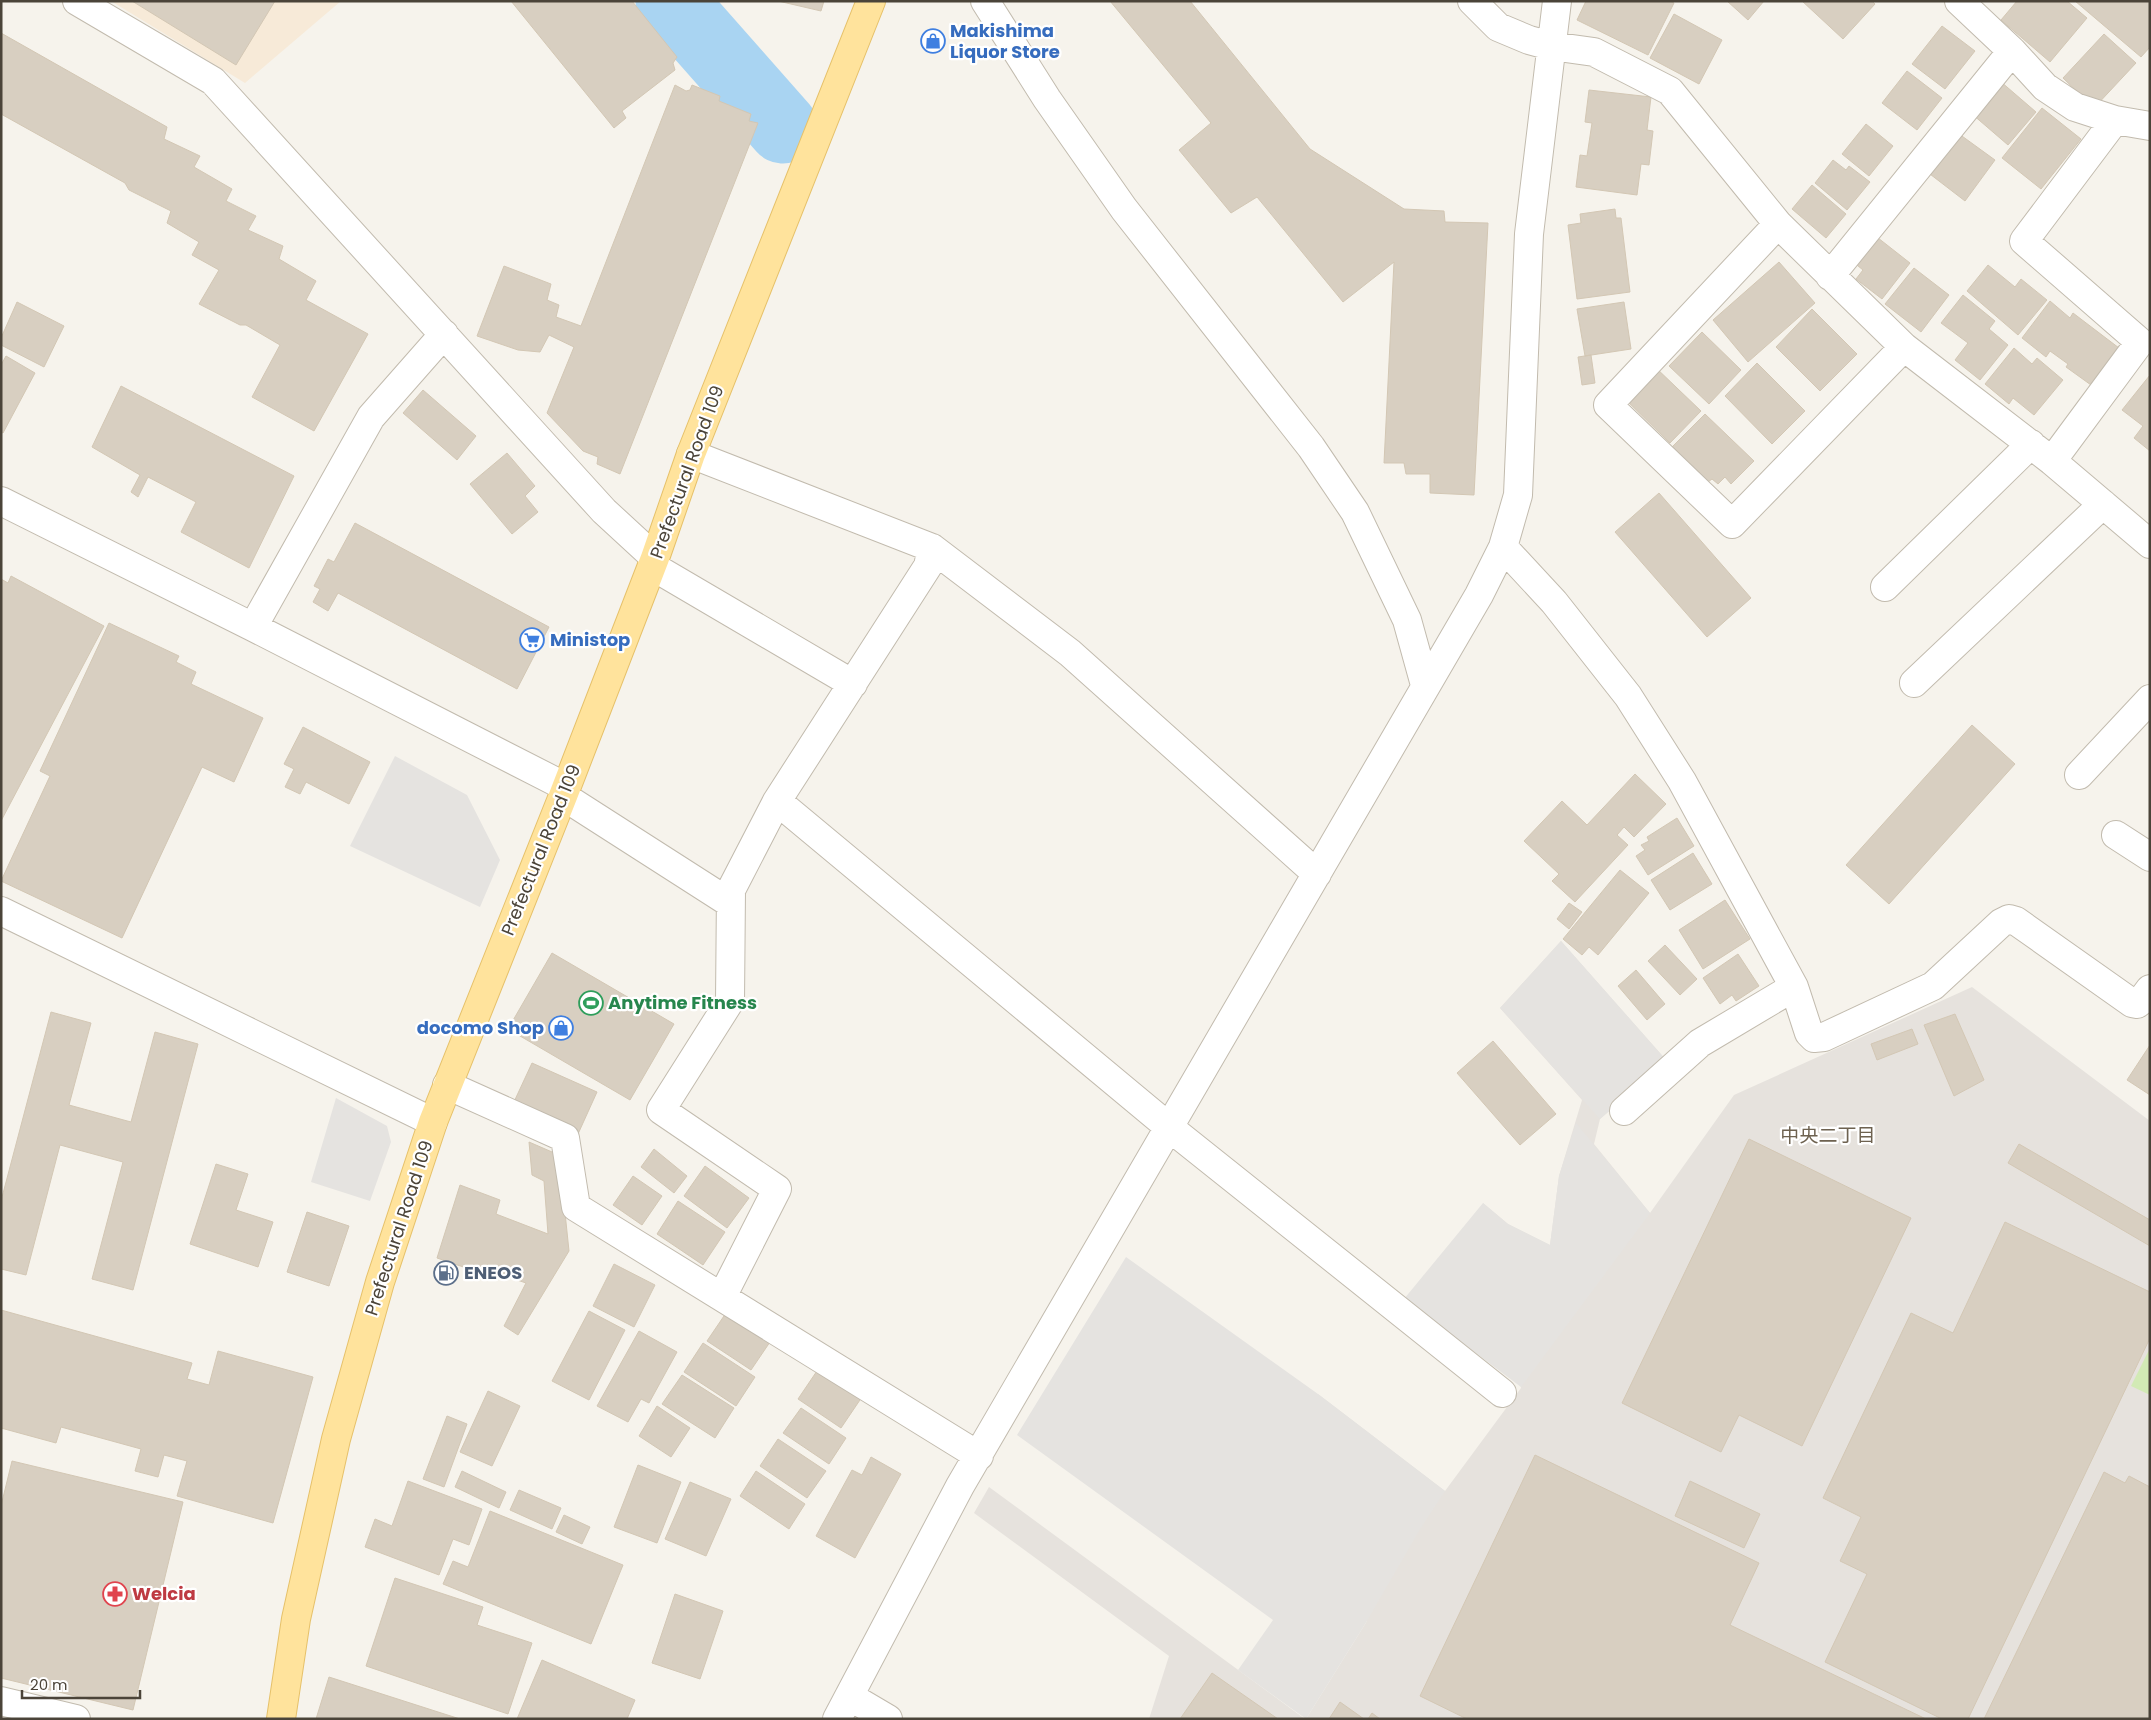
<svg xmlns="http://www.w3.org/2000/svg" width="2151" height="1720" font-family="Poppins,'Noto Sans JP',sans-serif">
	<rect width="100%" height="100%" fill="#f6f3ec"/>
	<!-- commercial -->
	<path fill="#f7ead8" d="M111 1H341L245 83Z"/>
	<!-- industrial -->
	<path fill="#e6e2dd" d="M1561 941 1667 1061 1600 1119 1594 1144 1650 1213 1734 1095 1972 987 2150 1121V1719H1306L1367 1621 1318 1394 1445 1491 1521 1388 1483 1203 1508 1224 1550 1245 1559 1176 1582 1100 1500 1008Z
		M989 1487 1305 1719H1149L1169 1656 974 1513Z"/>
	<!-- green -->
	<path fill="#d2eab5" d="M2150 1348V1395L2131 1386Z"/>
	<!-- parking -->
	<path fill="#e5e3e0" d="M395 756 467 795 500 860 480 907 350 846Z
		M1561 941 1667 1061 1600 1119 1500 1008Z
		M336 1098 387 1126 391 1142 370 1201 311 1182Z
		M1576 1123 1650 1213 1521 1387 1404 1299 1483 1203 1508 1224 1550 1245 1559 1176Z
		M1126 1257 1318 1394 1445 1491 1420 1529 1367 1621 1306 1719 1238 1670 1273 1620 1017 1435Z"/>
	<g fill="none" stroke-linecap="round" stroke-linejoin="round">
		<!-- river -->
		<path stroke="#a9d4f2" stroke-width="71" d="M671 1 783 128"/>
	</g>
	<!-- building -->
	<path fill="#d8cfc1" stroke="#d3c7b4" d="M132 1H275L236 65Z
		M511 1H632L677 57 673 63 675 70 622 111 626 118 614 128Z
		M778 1H824L821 11Z
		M1110 1H1190L1310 149 1404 209 1444 211 1445 222 1488 223 1474 495 1430 493V474H1406L1404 463H1384L1394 262 1343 302 1257 197 1231 213 1179 150 1211 123Z
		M1586 1H1669L1674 3 1648 55 1577 20Z
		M1727 1H1764L1748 20Z
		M1802 1H1872L1875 4 1843 39Z
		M2017 1H2067L2087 18 2050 62 2001 20Z
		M2075 1H2150V47L2141 57Z
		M1674 14 1722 40 1699 84 1650 58Z
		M1942 26 1975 51 1945 89 1912 64Z
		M1 33 167 127 164 139 200 156 194 167 232 189 226 201 256 216 248 230 283 246 279 259 316 281 306 300 368 334 314 431 252 397 280 345 246 325H240L199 304 219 270 192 255 199 242 167 223 171 211 129 190 125 183 1 114Z
		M2104 34 2136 63 2094 108 2063 78Z
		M1907 71 1942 98 1917 130 1882 103Z
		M2000 81 2036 112 2008 145 1972 114Z
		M675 85 686 91 690 90 692 85 720 96 719 101 751 114 749 121 758 123 620 474 597 464 598 457 583 451 547 413 574 347 549 335 540 352 518 350 477 336 504 266 551 284 547 300 559 305 556 317 581 326Z
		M1589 90 1651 97 1647 130 1653 131 1649 165 1641 164 1637 195 1576 187 1580 155 1587 156 1592 123 1585 122Z
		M2042 108 2081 139 2041 189 2002 158Z
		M1866 124 1893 146 1869 176 1842 154Z
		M1955 131 1995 160 1965 201 1926 171Z
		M1833 160 1846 170 1849 166 1870 182 1847 210 1815 183Z
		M1812 185 1846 214 1826 238 1792 209Z
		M1615 209 1616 218H1621L1630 292 1577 299 1568 225 1581 223 1580 214Z
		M1873 234 1910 263 1882 299 1856 279 1863 270 1852 261Z
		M1779 262 1815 303 1748 362 1713 320Z
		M1988 265 2015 287 2021 279 2047 300 2018 335 1967 291Z
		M1914 268 1949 295 1921 332 1885 304Z
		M1963 295 1995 321 1989 329 2008 345 1980 380 1955 360 1968 343 1941 323Z
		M2050 301 2070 318 2073 313 2119 348 2091 385 2066 367 2068 364 2050 351 2046 357 2022 338Z
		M17 302 64 326 44 367 1 345V338Z
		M1624 302 1631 349 1585 356 1577 309Z
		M1812 309 1857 354 1820 391 1776 347Z
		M1702 332 1741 370 1709 404 1669 366Z
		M2014 348 2032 364 2037 358 2063 380 2034 415 2013 398 2009 404 1985 384Z
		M1591 355 1595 383 1582 385 1578 357Z
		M6 356 35 373 3 433 1 432V365Z
		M1757 363 1805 411 1772 444 1725 396Z
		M1653 365 1701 411 1670 443 1622 396Z
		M2150 375V451L2134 438 2143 426 2122 410Z
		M121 386 294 476 249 568 181 532 196 502 148 477 138 497 131 492 140 475 92 447Z
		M423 390 476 436 457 460 403 413Z
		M1705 414 1754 461 1731 484 1725 477 1718 484 1712 479 1708 482 1672 447Z
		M507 453 535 486 525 496 538 512 512 534 470 484Z
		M1659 493 1751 598 1707 637 1615 532Z
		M355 523 549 627 517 689 338 593 328 611 313 602 320 589 314 586 328 559 334 562Z
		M11 576 104 626 1 821V579L8 583Z
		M109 623 179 656 176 662 196 672 191 684 263 718 234 782 202 767 122 938 1 881 50 776 40 771Z
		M1972 725 2015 764 1889 904 1846 865Z
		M303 727 370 762 349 804 306 782 300 794 285 787 294 769 284 764Z
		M1635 774 1666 804 1634 837 1624 827 1617 835 1628 845 1575 902 1552 881 1559 874 1524 841 1562 801 1587 825Z
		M1677 818 1694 846 1648 875 1636 856 1645 850 1641 845 1649 841 1647 837Z
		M1693 853 1712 884 1670 910 1651 880Z
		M1620 870 1649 893 1598 955 1589 947 1582 955 1563 939Z
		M1725 900 1750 939 1703 969 1679 930Z
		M1569 903 1582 912 1569 929 1557 919Z
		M1665 945 1697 979 1680 995 1648 961Z
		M552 953 674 1024 630 1100 508 1029Z
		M1738 954 1759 986 1736 1001 1732 995 1720 1004 1703 978Z
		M1636 970 1665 1004 1647 1020 1618 986Z
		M51 1012 91 1023 69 1105 131 1122 155 1032 198 1044 133 1290 92 1279 123 1162 60 1145 26 1275 1 1269V1201Z
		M1955 1014 1984 1080 1954 1096 1924 1025Z
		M1912 1029 1918 1044 1877 1060 1871 1044Z
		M1493 1041 1556 1114 1520 1145 1457 1073Z
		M2150 1045V1095L2127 1080Z
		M532 1063 597 1092 578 1134 513 1104Z
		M1749 1139 1911 1218 1802 1446 1739 1415 1721 1452 1622 1403Z
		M529 1142 559 1155 569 1251 518 1335 504 1326 526 1283 479 1267 478 1272 437 1258 460 1185 500 1200 496 1214 548 1234 544 1181 532 1175Z
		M2019 1144 2150 1220V1246L2008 1163Z
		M654 1149 687 1176 674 1193 641 1167Z
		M216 1164 248 1174 236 1210 273 1222 258 1267 190 1244Z
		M705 1166 749 1198 727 1228 684 1196Z
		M633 1176 662 1196 642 1225 613 1205Z
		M678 1201 725 1232 703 1265 657 1234Z
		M307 1212 349 1226 329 1286 287 1272Z
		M2005 1222 2150 1292V1338L1968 1719H1942L1825 1662 1867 1574 1840 1561 1861 1517 1823 1498 1911 1313 1953 1333Z
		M614 1264 655 1285 634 1327 593 1306Z
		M1 1310 192 1363 187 1379 209 1385 218 1351 313 1377 273 1523 177 1496 187 1461 164 1455 158 1477 135 1471 141 1449 61 1427 56 1443 1 1428Z
		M589 1311 625 1330 589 1400 552 1381Z
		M726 1313 770 1342 751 1370 707 1341Z
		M639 1331 677 1352 649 1403 641 1399 628 1422 597 1406Z
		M703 1343 755 1377 736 1406 684 1372Z
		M821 1365 864 1394 841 1428 798 1399Z
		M682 1375 734 1408 715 1438 662 1404Z
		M488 1391 520 1406 492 1466 460 1452Z
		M657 1406 690 1428 671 1457 639 1436Z
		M801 1408 846 1438 829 1464 783 1433Z
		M447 1416 467 1424 444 1487 423 1479Z
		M778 1439 826 1471 807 1498 760 1466Z
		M1535 1455 1759 1563 1730 1625 1926 1719H1467L1420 1696Z
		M871 1457 901 1474 855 1558 816 1536 852 1470 862 1475Z
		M12 1461 183 1502 133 1710 1 1678V1506Z
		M638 1465 681 1482 657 1543 614 1527Z
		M462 1471 506 1492 499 1508 455 1487Z
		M756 1471 805 1504 789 1529 740 1496Z
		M2104 1472 2125 1483 2129 1476 2150 1487V1719H1984Z
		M408 1481 482 1509 469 1545 453 1539 439 1575 365 1547 375 1519 392 1526Z
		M1690 1481 1760 1514 1744 1548 1675 1516Z
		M690 1482 731 1499 706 1556 665 1539Z
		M519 1490 561 1508 552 1529 510 1510Z
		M490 1511 623 1565 591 1644 443 1584 453 1561 468 1567Z
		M564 1515 590 1527 582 1544 556 1532Z
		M395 1578 483 1607 477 1625 532 1643 508 1714 366 1666Z
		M675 1594 723 1611 700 1679 652 1663Z
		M542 1660 635 1700 627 1719H517Z
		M1212 1673 1278 1719H1180Z
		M329 1677 460 1719H316Z
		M1340 1702 1364 1719H1329Z
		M1372 1713 1380 1719H1368Z"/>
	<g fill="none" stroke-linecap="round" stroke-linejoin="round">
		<!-- minor casing -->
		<g stroke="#c2bbae" stroke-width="30">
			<path id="minor" d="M77 1 213 81 604 511 655 558
				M985 1 1047 99 1124 209 1311 447 1355 512 1407 620 1425 685
				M1472 1 1498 27 1529 40 1551 46 1594 52 1670 91 1778 224 1904 347 2052 461 2150 544
				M1959 1 2012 51 2045 87 2075 107 2115 120 2150 126
				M1778 224 1608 405 1732 524 1904 347
				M1830 276 2012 51
				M691 454 932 548 1070 653 1317 874
				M2052 461 2140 342 2024 241 2115 120
				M1 501 253 627 566 787
				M1503 547 1554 602 1628 696 1682 781 1794 987 1809 1033 1814 1038 1824 1037 1933 986 2001 923 2009 919 2016 921 2132 1003 2137 1004 2141 1001 2150 989
				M652 566 853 684
				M1885 587 2031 444
				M253 627 371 417 444 334
				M1914 683 2103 504
				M2079 775 2150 699
				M563 796 730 903
				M777 801 1170 1128 1502 1393
				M2116 835 2150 857
				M1 911 433 1122
				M447 1085 565 1138 576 1207 979 1456
				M1624 1111 1700 1043 1794 987
				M722 1297 777 1189 661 1110 730 1001 731 890 777 801 928 566 932 548
				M849 1696 888 1719
				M1 1701 76 1719
				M837 1719 960 1486 1479 595 1503 547 1518 495 1529 234 1557 1"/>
		</g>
		<!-- major casing -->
		<g stroke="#e6c16a" stroke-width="30">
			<path id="major" d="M281 1719 296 1619 336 1439 380 1282 433 1122 563 796 655 558 691 454 871 1"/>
		</g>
		<!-- minor -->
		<use href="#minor" stroke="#fff" stroke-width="28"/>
		<!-- major -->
		<use href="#major" stroke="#ffe39c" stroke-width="28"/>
	</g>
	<!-- icons -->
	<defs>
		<g id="shop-ring" transform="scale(1.25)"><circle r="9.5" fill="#fff" stroke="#3f7fe0" stroke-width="1.5"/><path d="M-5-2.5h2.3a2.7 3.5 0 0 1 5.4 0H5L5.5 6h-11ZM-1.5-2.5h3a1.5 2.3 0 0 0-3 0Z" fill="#3f7fe0"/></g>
		<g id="supermarket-ring" transform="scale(1.25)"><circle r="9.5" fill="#fff" stroke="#3f7fe0" stroke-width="1.5"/><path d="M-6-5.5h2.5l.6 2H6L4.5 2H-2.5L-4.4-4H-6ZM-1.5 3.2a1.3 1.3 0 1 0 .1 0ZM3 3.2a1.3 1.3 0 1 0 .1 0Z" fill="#3f7fe0"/></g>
		<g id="stadium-ring" transform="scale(1.25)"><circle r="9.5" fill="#fff" stroke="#2e9e5b" stroke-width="1.5"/><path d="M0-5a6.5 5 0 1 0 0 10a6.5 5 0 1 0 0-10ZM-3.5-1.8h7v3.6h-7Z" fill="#2e9e5b"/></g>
		<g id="fuel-ring" transform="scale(1.25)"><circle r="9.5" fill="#fff" stroke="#5c6f8a" stroke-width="1.5"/><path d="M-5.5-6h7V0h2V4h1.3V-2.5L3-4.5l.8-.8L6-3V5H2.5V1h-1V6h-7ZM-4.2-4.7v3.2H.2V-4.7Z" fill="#5c6f8a"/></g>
		<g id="pharmacy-ring" transform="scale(1.25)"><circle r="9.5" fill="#fff" stroke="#e0444e" stroke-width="1.5"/><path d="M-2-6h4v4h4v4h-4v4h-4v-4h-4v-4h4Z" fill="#e0444e"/></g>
	</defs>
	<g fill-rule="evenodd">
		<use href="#shop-ring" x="933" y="41"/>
		<use href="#supermarket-ring" x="532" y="640"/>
		<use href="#stadium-ring" x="591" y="1003"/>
		<use href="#shop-ring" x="561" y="1028"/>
		<use href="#fuel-ring" x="446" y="1273"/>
		<use href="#pharmacy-ring" x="115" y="1594"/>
	</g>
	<g text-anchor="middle" stroke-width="4.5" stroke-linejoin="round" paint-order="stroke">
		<!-- shop labels -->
		<g font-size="18" font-weight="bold" fill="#366cbe" stroke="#fff" text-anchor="start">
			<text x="950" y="37">Makishima<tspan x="950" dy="21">Liquor Store</tspan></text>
			<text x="550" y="646">Ministop</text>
			<text x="544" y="1034" text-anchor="end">docomo Shop</text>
		</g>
		<!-- street labels -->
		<g font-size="18" fill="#4b4439" stroke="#fff">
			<text transform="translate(687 472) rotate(-70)" y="6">Prefectural Road 109</text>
			<text transform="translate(541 850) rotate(-68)" y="6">Prefectural Road 109</text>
			<text transform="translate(399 1228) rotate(-72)" y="6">Prefectural Road 109</text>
		</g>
		<!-- leisure labels -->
		<g font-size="18" font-weight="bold" fill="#27864d" stroke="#fff" text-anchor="start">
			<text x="608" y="1009">Anytime Fitness</text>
		</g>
		<!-- service labels -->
		<g font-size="18" font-weight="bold" fill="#4e5e75" stroke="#fff" text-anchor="start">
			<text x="464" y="1279">ENEOS</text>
		</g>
		<!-- health labels -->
		<g font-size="18" font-weight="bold" fill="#be3a42" stroke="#fff" text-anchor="start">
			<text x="132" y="1600">Welcia</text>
		</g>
		<!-- neighbourhood labels -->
		<g font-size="19" fill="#6e6250" stroke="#fff">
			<text x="1828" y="1142">中央二丁目</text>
		</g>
	</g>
	<!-- border -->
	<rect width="2151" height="1720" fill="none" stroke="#4b4439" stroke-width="5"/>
	<!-- scale -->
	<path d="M22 1690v8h118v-8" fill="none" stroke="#4b4439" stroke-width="2.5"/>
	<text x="30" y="1690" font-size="15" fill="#4b4439" stroke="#ffffff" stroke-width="4" paint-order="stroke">20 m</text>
</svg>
